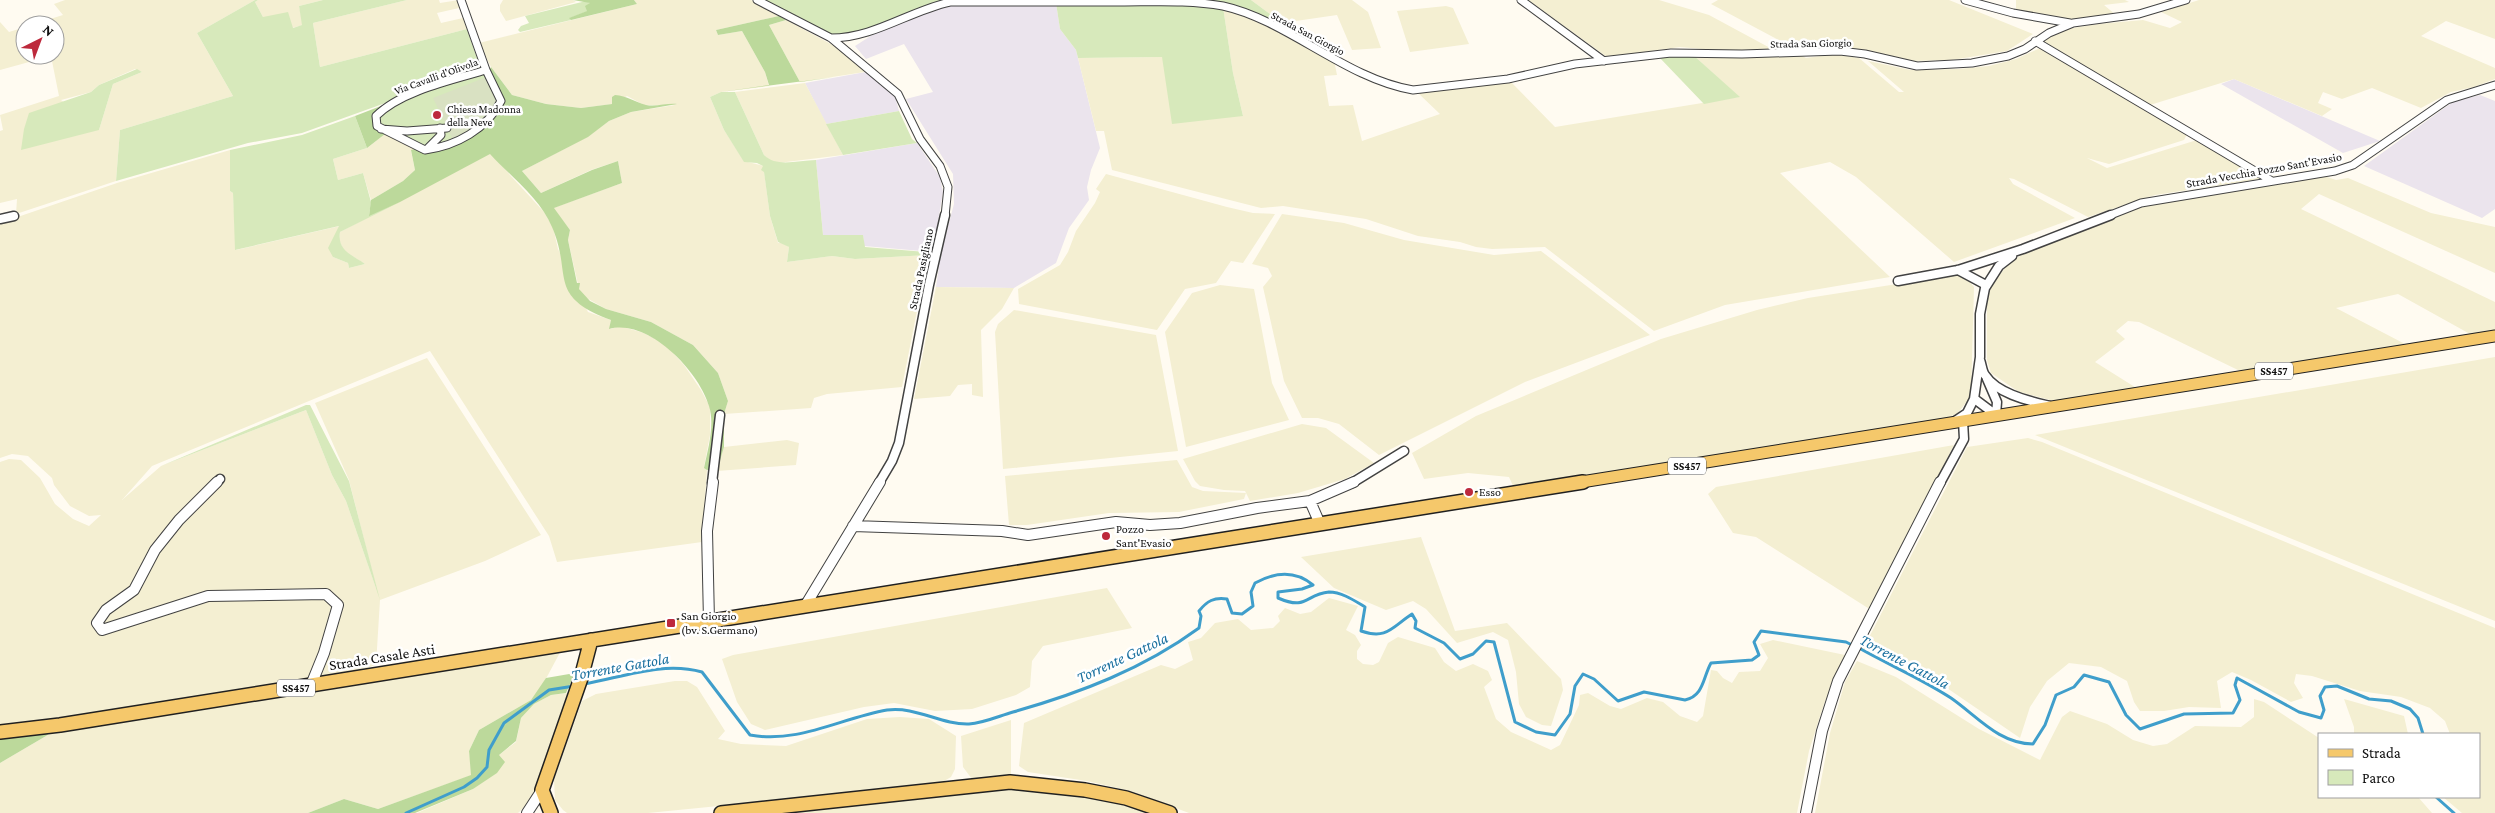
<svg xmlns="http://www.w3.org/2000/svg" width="2495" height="813" font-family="'Crimson Pro',serif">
	<rect width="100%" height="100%" fill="#fffbf1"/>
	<!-- industrial -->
	<path fill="#ebe4ed" d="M1056 3 1060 29 1076 50 1078 58 1100 148 1091 170 1087 187 1089 200 1069 228 1056 263 1014 288 936 287 941 253 954 204 953 174 906 99 933 92 904 44 866 59 855 46 880 30 907 18 950 4Z
		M871 71 895 96 899 111 826 124 805 83Z
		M2234 79 2380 141 2343 153 2221 84Z
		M2480 95 2495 101V209L2482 218 2364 166 2454 101Z
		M917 143 940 177 943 192 933 252 864 246 863 235H823L816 160Z"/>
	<!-- farmland -->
	<path fill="#f4efd2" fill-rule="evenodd" d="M65 0H255L197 33 233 96 120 130 116 181 16 214 17 199 0 203V131L3 130 0 115 59 96 51 56 0 70V22L9 32 25 27V55H55V25H31L63 15 54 4ZM135 69 142 72 113 84 99 130 61 100 91 92 99 85Z
		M258 0H323L299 6 303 25 292 28 263 17 255 2Z
		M407 0H439L440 3 459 0V8L437 13 441 23 463 18 467 29 320 67 313 23Z
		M503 0H573L576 2 506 21 500 11V5Z
		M634 0H751L779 16 716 30 718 35 742 31 765 72 769 86 721 92 710 97 724 130 744 161 764 166 762 170 764 171 770 216 778 243H774H782L789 247 787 262 832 256 855 259 928 255 902 387 827 394 814 398 811 408 724 414 728 401 718 373 693 345 651 322 606 309 583 296 579 289 568 240 570 230 553 208 622 183 618 161 591 170 541 193 522 171 587 137 609 121 631 112 675 105H644L627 96 613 104 581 108 546 104 512 95 491 67 479 43 637 4Z
		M1251 0H1352L1368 12 1381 48 1352 50 1337 15 1282 23Z
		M1528 0H1659L1709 15 1772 49 1735 52 1680 47 1607 57Z
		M1718 0H1949L2033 34 2007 51 1952 60 1911 61 1860 49 1801 48 1788 45 1711 4Z
		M2016 0H2125L2129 2 2104 5 2116 15 2073 20 2021 13 2016 10Z
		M2199 0H2495V39L2446 21 2421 36 2495 68V79L2474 87 2451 92 2421 108 2372 88 2342 99 2323 92 2318 103 2332 109 2322 116 2234 79 2150 105 2042 41 2066 29 2098 24 2143 20 2170 28 2182 22 2161 12Z
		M1446 6 1453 8 1469 44 1410 52 1397 11Z
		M1223 7 1250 15 1334 60 1337 75 1324 76 1329 106 1353 105 1362 141 1440 114 1418 93 1456 86 1511 82 1555 127 1739 97 1692 54H1799L1806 58 1835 54 1859 58 1899 92H1904L1868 61 1911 70 1959 69 1989 66 2016 59 2040 48 2187 134 2184 140 2109 164 2087 158 2107 168 2197 140 2261 179 2155 195 2088 217 2014 179 2009 178 2013 184 2075 218 1954 262 1856 177 1830 162 1780 173 1890 277 1725 305 1654 331 1545 247 1492 249 1476 247 1460 242 1418 236 1366 219 1283 206 1261 208 1112 170 1104 131H1096L1078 58 1162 57 1243 116 1233 73Z
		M786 20 842 50 871 71 800 82 769 25Z
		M805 83 843 155 778 163 768 160 764 155 735 92Z
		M385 134 415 149 411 151 415 170 403 181 371 200 363 173 338 180 333 159 367 148Z
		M230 150V191L233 193 236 250 340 226 333 257 348 263 349 268 365 264 344 251 339 240 340 232 490 153 544 212 553 227 558 249 588 312 611 320 610 329 620 326 644 333 665 344 684 365 701 390 710 407V435L704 467 707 470 702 542 557 562 549 536 430 351 152 466 122 500 161 466 306 410 332 475 346 501 377 591 349 480 315 403 427 358 541 535 485 561 380 600 376 665 316 684 564 645 541 688 531 700 479 730 469 751 472 775 378 809 344 799 308 813H0V763L46 736 59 726 0 732V462L9 459 21 460 40 478 55 504 73 519 89 526 101 515 89 516 70 506 54 485 52 478 28 456 12 454 0 458V223L117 183Z
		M1106 174 1227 207 1253 213 1275 214 1243 263 1231 261 1216 283 1185 289 1157 330 1019 304 1018 289 1060 265 1068 252 1076 231 1095 203 1100 192 1096 189Z
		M2324 176 2336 180 2348 178 2431 213 2495 227V273L2319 194 2301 209 2495 302V330L2470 334 2398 294 2336 308 2405 344 2240 371 2139 322 2128 321 2116 331 2125 339 2095 362 2138 389 2054 401 2019 392 1991 373 1987 360V300L1991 286 2009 263 2028 251 2145 205Z
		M1282 214 1344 223 1404 240 1494 255 1541 251 1650 335 1525 382 1379 455 1339 424 1318 418H1302L1284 381 1263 287 1272 276 1268 268 1252 264Z
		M1948 276H1959L1968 280 1974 287 1971 396 1958 413 1946 419 1514 488 1509 477 1468 473 1424 479 1412 453 1476 416 1661 339 1757 310 1808 298Z
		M1220 285 1254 289 1272 383 1289 420 1186 447 1165 332 1192 293Z
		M936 287 1014 288 1002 309 981 330 983 397 972 395V384L958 385 950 396 914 399Z
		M1014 310 1156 335 1178 451 1003 469 995 332 998 324Z
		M2495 357V621L2035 435Z
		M1302 424 1326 428 1374 463 1345 479 1298 493 1250 501 1246 493 1244 499 1179 512 1109 513 1027 525H1009L1005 476 1177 460 1192 487 1203 491 1246 493 1245 491 1224 490 1200 486 1195 481 1183 459Z
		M2028 438 2042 442 2495 628V813H2462L2443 797H2479V734H2450L2445 721 2430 708 2401 697 2360 691 2312 676 2296 674 2294 683 2303 698 2291 702 2251 680 2232 672 2217 681 2221 708 2189 707 2164 711H2140L2134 702 2127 681 2101 667 2069 663 2047 681 2030 707 2020 738 1925 673 1888 655 1863 649 1967 447Z
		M787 440 799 443 796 465 717 471 724 447Z
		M1954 445 1871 610 1756 537 1733 533 1708 494 1716 487Z
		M1421 537 1455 631 1507 623 1561 679 1563 690 1551 726 1542 725 1526 717 1519 704 1516 672 1508 640 1493 632 1457 643 1426 609 1413 601 1386 610 1334 588 1301 557Z
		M1107 588 1132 628 1043 646 1032 661 1030 687 1016 695 972 709 935 711 894 703 864 707 765 730 751 724 737 702 722 659 733 655Z
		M1329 598 1358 606 1346 630 1355 635 1361 645 1357 651V659L1363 664 1373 665 1379 662 1388 643 1398 637 1435 648 1444 662 1456 671 1473 664 1488 671 1492 680 1484 687 1496 719 1511 732 1551 750 1560 745 1579 705 1580 695 1588 693 1610 706 1621 709 1647 698 1663 702 1680 716 1697 722 1703 716 1711 670 1717 671 1723 678 1732 683 1739 672 1760 671 1768 658 1760 644 1773 640 1845 655 1824 704 1809 751 1797 813H1189L1130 791 1087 781 1028 772 1019 766 1024 723 1161 665 1175 669 1193 660 1188 642 1201 638 1215 623 1238 619 1251 630 1273 628 1280 621 1278 616 1285 608 1300 614 1311 612Z
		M1857 661 1896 677 1979 729 2040 760 2062 717 2070 711 2107 724 2133 740 2153 746 2167 744 2195 726 2241 727 2254 717V699L2264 702 2319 738V797H2418L2432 813H1815L1830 733 1845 682Z
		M675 681H687L697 687 725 731 718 739 741 744 786 746 867 719 900 717 929 719 956 736 955 769 951 777 939 784 648 813H567L563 810 555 800 554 780 582 701 596 694Z
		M576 692 542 790 518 813H417L473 789 499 755 516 742 521 718 534 704 551 695Z
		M2344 699 2404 716 2408 734H2354V727Z
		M1011 720V776L972 779 963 767 961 736Z
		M1044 784 1166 813H735Z"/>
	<!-- green -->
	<path fill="#d7e9bb" d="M255 0H258L255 2 263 17 288 12 293 28 302 25 299 6 323 0H407L313 23 320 67 467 29 480 67 401 94 402 97 302 133 248 143 116 181 120 130 233 96 197 33Z
		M761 0H969L947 1 857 35 829 37Z
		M1085 0H1251L1282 23 1275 24 1224 5Z
		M586 1 590 3 588 11 570 18 571 20 520 32 518 30 521 26 529 23 525 16Z
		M1056 3H1178L1223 7 1233 73 1243 116 1172 124 1162 57 1078 58 1076 50 1060 29Z
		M1692 54 1740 97 1704 104 1659 57Z
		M137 69 142 72 113 84 99 130 21 150 24 129 29 113 91 92 99 85Z
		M482 73 488 80 453 140 439 146 422 148 380 125 378 116 381 112 413 96Z
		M721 92H735L764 155C777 168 798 160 816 160L823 235H863L865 247 926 252 928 255 855 259 832 256 787 262 789 247 778 242 770 216 764 172 761 170 763 166 757 163 744 162 724 130 710 97Z
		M899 111 912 139 917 143 843 155 826 124Z
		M355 116 367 148 333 159 338 180 363 173 371 202 369 215 400 202 340 232C337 251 353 255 365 264L349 268 348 263 333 257 328 248 339 226 235 250 233 193 230 191V150L302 135Z
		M306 405H310L349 481 380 600 346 501 332 475 306 410 161 466Z"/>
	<!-- forest -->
	<path fill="#bcd99b" d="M573 0H634L637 4 571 20 569 18 587 11 585 6 590 3Z
		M779 16 786 20 769 25 800 82 835 77 721 92 769 85 765 72 742 31 718 35 716 30Z
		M491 67 512 95 546 104 581 108 612 104V97L615 95C627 96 635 102 646 105 656 107 667 103 677 104L631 112 609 121 588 137 522 171 541 193 592 170 618 161 622 183 554 208 570 230 568 240 577 283H580L579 289 590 301 606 309 651 322 693 345 718 373 728 401 724 414V447L717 471 707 470 704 468C708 449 715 425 709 406 699 371 648 318 609 329L611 320C546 296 573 275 552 227 540 198 510 176 490 154L400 202 369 216 371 200 403 181 415 170 411 150 415 149 428 151 490 121 501 109 504 100 488 72Z
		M399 99 373 116 375 126 385 134 367 148 355 116Z
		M575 673 566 693 551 695 534 704 521 718 516 741 499 755 505 762 497 773 473 789 415 813H308L344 799 378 809 471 775 469 751 479 730 531 700 546 678Z
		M60 725 46 736 0 763V732Z"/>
	<!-- cemetery -->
	<path fill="#d9e1c2" d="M484 78 488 80 497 101C491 121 471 131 453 140L433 98Z"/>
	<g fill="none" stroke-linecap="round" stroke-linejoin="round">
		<!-- stream -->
		<path stroke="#3f9ecb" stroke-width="3" d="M1859 648C1889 665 1922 679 1951 698 1977 716 1999 744 2033 744L2045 725 2056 695 2074 687 2084 675 2109 682 2126 715 2140 729 2184 714 2233 713 2240 700 2235 685 2237 678 2299 712 2321 718 2324 710 2320 696 2325 687 2337 686 2369 699 2391 701 2410 709 2418 718 2423 734
			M584 684C623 677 663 661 702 672L750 735C798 744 841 718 887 710 916 706 941 725 969 724 984 723 999 716 1013 712 1080 693 1143 669 1199 628L1201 616 1199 611C1207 601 1214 597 1227 599L1232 613 1242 614 1253 606 1251 592 1255 583C1275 572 1295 570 1313 585L1302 589 1278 592V598C1308 611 1305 594 1329 592 1342 592 1355 601 1365 607L1361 631C1387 640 1392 627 1412 614L1416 621 1415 628 1444 643 1460 659 1473 654 1486 641 1494 642 1515 722 1536 732 1555 735 1570 714 1575 686 1583 674 1594 679 1618 701 1644 692 1685 700C1704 696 1703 677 1711 663L1752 660 1759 655 1754 642 1761 631 1846 642 1854 646
			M2436 797 2454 813
			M406 813 464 787 477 778 487 767 489 750 504 723 549 690 574 686"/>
		<!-- minor-far2 casing -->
		<g stroke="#424242" stroke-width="9">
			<path id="minor-far2" d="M461 0 486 70
				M757 0 831 38 898 94 920 139 940 166 948 187 945 216
				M1521 0 1604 61
				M1965 0 2013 13 2070 23
				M831 38C874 38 909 11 950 2 1007 2 1064 2 1121 2 1154 2 1190 0 1223 6 1287 20 1346 79 1413 90L1508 79 1575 64 1671 53 1742 54 1840 51 1865 54 1917 66 1972 63 2008 56 2025 49 2049 33 2073 23 2139 14 2186 0
				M2035 41 2272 181
				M486 70 501 101C487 129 456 146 425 150L377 126 376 116C401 91 452 80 486 70Z
				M381 129 407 131 447 128
				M428 148 441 135 440 128
				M2108 216 2141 203 2335 171 2353 165 2447 100 2495 85"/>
		</g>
		<!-- minor-far1 casing -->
		<g stroke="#424242" stroke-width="11">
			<path id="minor-far1" d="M0 219 14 216
				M1958 270 1986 285
				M1898 281 1958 270 2023 249 2111 215
				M1980 360C1982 365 1982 371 1985 375 1997 394 2030 401 2050 406
				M1976 400 1996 415 1997 402 1987 379
				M1955 421 1967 413 1974 399 1980 357V314L1985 288 1999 266 2012 256
				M216 483 220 479
				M712 483 720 415
				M879 483 892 461 899 443 929 285 945 215
				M1352 483 1404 451
				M1940 483 1964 439 1963 421"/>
		</g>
		<!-- minor casing -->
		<g stroke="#424242" stroke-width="12">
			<path id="minor" d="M217 482 179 520 155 550 134 590 106 610 97 623 102 630 208 596 326 594 338 605 324 653 311 685
				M1310 501 1320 524
				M853 526 1002 531 1028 535 1116 522 1150 525 1180 523 1257 508 1310 501 1354 482
				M805 606 880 482
				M709 621 707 531 713 482
				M527 813 542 790
				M1806 813 1822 731 1838 681 1940 482"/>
		</g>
		<!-- major-far1 casing -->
		<g stroke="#202020" stroke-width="13">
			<path id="major-far1" d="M1575 483 2495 336"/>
		</g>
		<!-- major casing -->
		<g stroke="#202020" stroke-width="16">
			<path id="major" d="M0 732 60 725 1583 482
				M551 813 542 790 581 678 591 640
				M721 813 1010 782 1085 790 1126 798 1170 813"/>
		</g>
		<!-- minor-far2 -->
		<use href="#minor-far2" stroke="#fff" stroke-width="7"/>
		<!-- minor-far1 -->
		<use href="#minor-far1" stroke="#fff" stroke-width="8"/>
		<!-- minor -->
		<use href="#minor" stroke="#fff" stroke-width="10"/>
		<!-- major-far1 -->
		<use href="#major-far1" stroke="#f5c86b" stroke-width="11"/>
		<!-- major -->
		<use href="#major" stroke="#f5c86b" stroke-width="13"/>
	</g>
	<!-- markers -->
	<g fill="#bd293c" stroke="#fff" stroke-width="2">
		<circle cx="437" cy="115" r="5"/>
		<circle cx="1469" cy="492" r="5"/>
		<circle cx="1106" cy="536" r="5"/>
		<rect x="666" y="618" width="10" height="10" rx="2.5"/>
	</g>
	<g text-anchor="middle" stroke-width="5" stroke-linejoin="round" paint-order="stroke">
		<!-- far-street labels -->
		<g font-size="11" fill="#0f0f0f" stroke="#fff">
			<text transform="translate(1308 33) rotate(28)" y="4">Strada San Giorgio</text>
			<text transform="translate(1811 43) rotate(-1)" y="4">Strada San Giorgio</text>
			<text transform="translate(436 76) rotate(-20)" y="4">Via Cavalli d'Olivola</text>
		</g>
		<!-- far-poi labels -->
		<g font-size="11" fill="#0f0f0f" stroke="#fff" text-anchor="start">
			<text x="447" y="113">Chiesa Madonna<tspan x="447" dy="13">della Neve</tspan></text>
		</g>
		<!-- shield labels -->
		<g fill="#fff" stroke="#575757" stroke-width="1">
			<rect x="2255" y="362.5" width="38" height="17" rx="4"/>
			<rect x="1668" y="457.5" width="38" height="17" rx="4"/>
			<rect x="277" y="679.5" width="38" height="17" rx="4"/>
		</g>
		<g font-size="11" font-weight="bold" fill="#0f0f0f">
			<text x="2274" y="375">SS457</text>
			<text x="1687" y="470">SS457</text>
			<text x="296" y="692">SS457</text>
		</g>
		<!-- street labels -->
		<g font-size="12" fill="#0f0f0f" stroke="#fff">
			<text transform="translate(2264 170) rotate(-10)" y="4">Strada Vecchia Pozzo Sant'Evasio</text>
			<text transform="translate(921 269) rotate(-78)" y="4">Strada Pasigliano</text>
		</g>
		<!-- poi labels -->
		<g font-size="12" fill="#0f0f0f" stroke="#fff" text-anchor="start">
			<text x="1479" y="496">Esso</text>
			<text x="1116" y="533">Pozzo<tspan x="1116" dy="14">Sant'Evasio</tspan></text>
			<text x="681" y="620">San Giorgio<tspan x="681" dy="14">(bv. S.Germano)</tspan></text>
		</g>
		<!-- near-street labels -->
		<g font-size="15" fill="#0f0f0f" stroke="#fff">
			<text transform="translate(382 657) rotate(-9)" y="5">Strada Casale Asti</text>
		</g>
		<!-- near-water labels -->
		<g font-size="16" font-style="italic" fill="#1a709f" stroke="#fff">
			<text transform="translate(1122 657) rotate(-25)" y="6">Torrente Gattola</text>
			<text transform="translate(1905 661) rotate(28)" y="6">Torrente Gattola</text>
			<text transform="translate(620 666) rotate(-10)" y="6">Torrente Gattola</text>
		</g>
	</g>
	<!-- legend -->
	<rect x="2318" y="733" width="162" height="65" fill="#ffffff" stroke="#9f9f9f"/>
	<rect x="2328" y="749" width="25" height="8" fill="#f5c86b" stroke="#9f9f9f"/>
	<text x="2362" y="758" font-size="15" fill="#0f0f0f">Strada</text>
	<rect x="2328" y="770" width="25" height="15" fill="#d7e9bb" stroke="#9f9f9f"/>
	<text x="2362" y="783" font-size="15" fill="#0f0f0f">Parco</text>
	<!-- north arrow -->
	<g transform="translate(40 40) rotate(42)"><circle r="24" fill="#ffffff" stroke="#9f9f9f"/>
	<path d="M0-4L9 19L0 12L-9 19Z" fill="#bd293c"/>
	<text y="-8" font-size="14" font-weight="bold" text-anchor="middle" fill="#0f0f0f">N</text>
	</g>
</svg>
